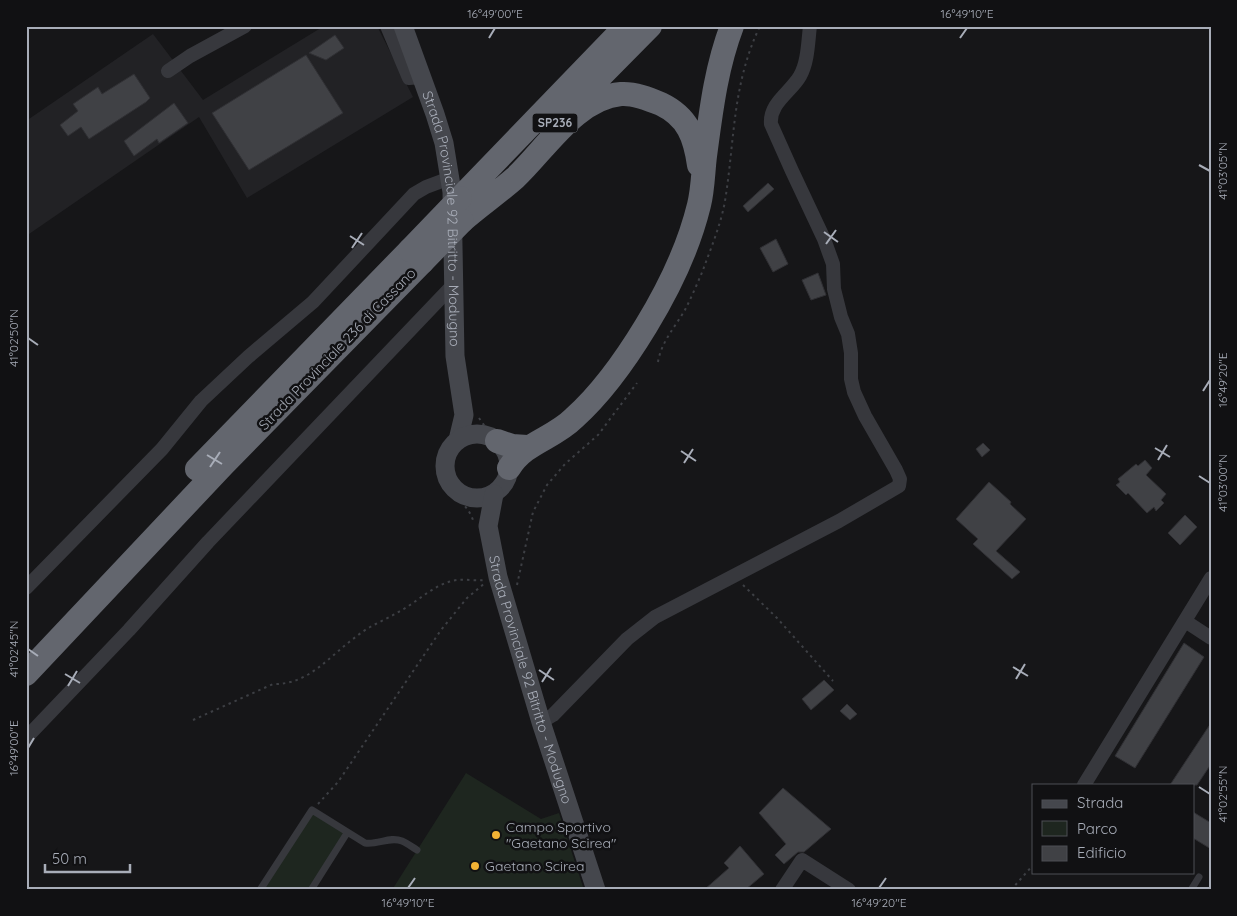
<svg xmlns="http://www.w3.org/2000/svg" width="1237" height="916" font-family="Quicksand,sans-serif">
	<rect width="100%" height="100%" fill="#161618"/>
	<!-- built -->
	<path fill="#222225" d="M324 26H377L413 97 247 198 199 117 29 234 26 232V121L153 34 203 100Z"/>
	<!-- green -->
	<path fill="#1e261f" d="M466 773 541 819 559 813 584 890H392Z
		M312 807 347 829 310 890H257Z"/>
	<!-- building -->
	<path fill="#404145" stroke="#303034" d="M335 35 344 48 326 60 309 53Z
		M306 55 343 113 249 170 212 113Z
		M134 74 150 98 146 102 89 139 81 127 68 136 60 125 78 111 73 104 98 87 102 94Z
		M174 103 188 123 159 143 157 139 134 156 124 141Z
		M768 183 774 189 748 212 743 206Z
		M776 239 788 264 773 272 760 248Z
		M818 273 826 295 811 300 802 280Z
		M983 443 990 450 982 457 976 449Z
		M1145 460 1152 468 1146 475 1166 494 1161 500 1164 503 1156 511 1154 507 1147 513 1128 493 1126 495 1116 485 1120 482 1118 479 1136 464 1138 466Z
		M989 482 1011 502 1010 504 1026 519 996 551 1020 572 1012 579 973 544 978 539 956 519Z
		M1185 515 1197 527 1180 545 1168 533Z
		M1184 643 1204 657 1135 768 1115 756Z
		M824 680 834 690 811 710 802 699Z
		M847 704 857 714 850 720 840 711Z
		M1211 723V764L1197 785H1170Z
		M783 788 831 829 804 852H798L784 864 775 855 786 844 759 813Z
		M1193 812 1211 823V849L1193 838Z
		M740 846 764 874 745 890H704L729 868 724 863Z"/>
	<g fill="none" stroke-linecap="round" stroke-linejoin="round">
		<!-- path -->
		<path stroke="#3d3f44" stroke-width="2" stroke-dasharray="2.5 4" stroke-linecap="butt" d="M658 362C661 342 676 326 686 308 692 296 698 282 703 270 711 248 721 224 725 201 735 139 732 85 760 26
			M479 418 486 428
			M445 446C423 491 462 489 473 520
			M517 585 533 512 547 485 565 464 598 435 637 383
			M743 585 777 618 833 681
			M193 720 273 684C309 685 329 656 357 636 370 625 386 620 400 611 419 601 435 583 457 580 466 579 476 581 484 580
			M318 804 338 782 441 630 467 598 485 583
			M1011 890 1033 865"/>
		<!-- lane -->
		<path stroke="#37383d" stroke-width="7" d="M260 890 312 810 365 843C378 845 390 836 402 841 407 843 412 847 417 850
			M311 890 347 833
			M1191 890 1199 877"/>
		<!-- street -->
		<path stroke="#37383d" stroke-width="14" d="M387 26 409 78 421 77
			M168 71 190 56 245 26
			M26 588 162 449 201 401 248 357 313 302 414 194 426 187 450 178
			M1185 621 1211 638
			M541 722 553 715 627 639 655 617 839 521 899 486 900 479 896 470 865 416 854 392 851 379V353L848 334 841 317 834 289 833 264 824 239 792 171 771 124C769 103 791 92 800 76 808 62 808 42 810 26
			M26 738 129 630 208 542 454 284
			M1084 785 1211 578
			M782 890 802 860 849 890"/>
		<!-- secondary -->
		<g stroke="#45474d" stroke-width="19">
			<path id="s1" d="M403 26 435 114 444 143 452 192 455 356 464 415 458 440"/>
			<circle cx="477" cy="466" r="32"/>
			<path id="s2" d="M494 494 488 526 498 577 541 722 596 890"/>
		</g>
		<!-- highway -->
		<path stroke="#63666e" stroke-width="24" d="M568 109 650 26
			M460 198 626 26
			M462 221C479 206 498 193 515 178 545 150 576 98 621 94 634 93 649 99 661 104 688 117 695 137 699 165
			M497 441 512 446 527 447
			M509 468C525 442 553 439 574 418 603 392 626 359 646 326 668 290 689 246 699 205 703 189 703 172 705 156 711 111 716 68 732 26
			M197 469 410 250
			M26 674 223 465 422 262"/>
		<!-- highway-bridge -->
		<path stroke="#63666e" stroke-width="24" d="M410 250 460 198
			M422 262 462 221"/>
	</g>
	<!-- ticks -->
	<path fill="none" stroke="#a8adb8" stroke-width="2" d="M489 38 495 28M960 38 967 28M1199 165 1210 171M824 232 838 242M350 236 364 245M826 244 836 230M352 248 362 233M28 338 38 345M1203 391 1210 380M1155 448 1170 457M681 451 696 461M207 455 222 464M1158 460 1167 445M684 463 693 449M210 467 220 452M1199 476 1210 483M28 649 38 656M1013 667 1028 676M539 670 554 680M65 674 80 683M1016 679 1025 664M542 682 551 668M68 686 77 671M28 748 34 738M1199 787 1210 794M408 888 415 878M879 888 886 878"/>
	<!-- markers -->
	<g fill="#f2b134" stroke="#111113" stroke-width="2">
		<circle cx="496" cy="835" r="5"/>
		<circle cx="475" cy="866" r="5"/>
	</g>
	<g text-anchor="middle" stroke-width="5" stroke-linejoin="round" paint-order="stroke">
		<!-- shield labels -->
		<rect fill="#111113" stroke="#7b7e86" stroke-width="1" x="532.5" y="113.5" width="45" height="19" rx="4"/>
		<g font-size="12" font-weight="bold" fill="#a8adb8">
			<text x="555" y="127">SP236</text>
		</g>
		<!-- street labels -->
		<g font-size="14" fill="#a8adb8" stroke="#111113">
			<text dy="5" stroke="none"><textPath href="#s1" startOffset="199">Strada Provinciale 92 Bitritto - Modugno</textPath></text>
			<text transform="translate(337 349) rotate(-46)" y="5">Strada Provinciale 236 di Cassano</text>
			<text dy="5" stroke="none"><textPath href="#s2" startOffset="192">Strada Provinciale 92 Bitritto - Modugno</textPath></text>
		</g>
		<!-- poi labels -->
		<g font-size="14" fill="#a8adb8" stroke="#111113" text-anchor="start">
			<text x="506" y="832">Campo Sportivo<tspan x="506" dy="16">"Gaetano Scirea"</tspan></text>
			<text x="485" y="871">Gaetano Scirea</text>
		</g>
	</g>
	<!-- border -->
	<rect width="1237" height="916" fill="none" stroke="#111113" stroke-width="55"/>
	<!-- legend -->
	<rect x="1032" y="784" width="162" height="90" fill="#111113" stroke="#4d4f55"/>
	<rect x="1042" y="800" width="25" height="8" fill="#45474d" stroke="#4d4f55"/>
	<text x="1077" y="808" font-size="15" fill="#a8adb8">Strada</text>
	<rect x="1042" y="821" width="25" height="15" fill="#1e261f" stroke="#4d4f55"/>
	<text x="1077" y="834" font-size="15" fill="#a8adb8">Parco</text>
	<rect x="1042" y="846" width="25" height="15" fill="#404145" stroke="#4d4f55"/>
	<text x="1077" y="858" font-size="15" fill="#a8adb8">Edificio</text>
	<!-- scale -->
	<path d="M45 864v8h85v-8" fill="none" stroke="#a8adb8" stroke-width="2.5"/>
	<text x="52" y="864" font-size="15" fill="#a8adb8" stroke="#111113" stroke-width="4" paint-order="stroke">50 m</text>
	<rect x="28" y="28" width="1182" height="860" fill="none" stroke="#a8adb8" stroke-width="2"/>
	<g font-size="12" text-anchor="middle" fill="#a8adb8">
		<text x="495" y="18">16°49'00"E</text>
		<text x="967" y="18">16°49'10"E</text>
		<text transform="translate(1223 171) rotate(-90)" y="4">41°03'05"N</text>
		<text transform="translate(14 338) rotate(-90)" y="4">41°02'50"N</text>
		<text transform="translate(1223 380) rotate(-90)" y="4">16°49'20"E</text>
		<text transform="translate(1223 483) rotate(-90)" y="4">41°03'00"N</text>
		<text transform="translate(14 649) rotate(-90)" y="4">41°02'45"N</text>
		<text transform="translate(14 748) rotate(-90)" y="4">16°49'00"E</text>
		<text transform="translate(1223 794) rotate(-90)" y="4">41°02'55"N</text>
		<text x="408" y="907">16°49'10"E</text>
		<text x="879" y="907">16°49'20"E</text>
	</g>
</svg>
